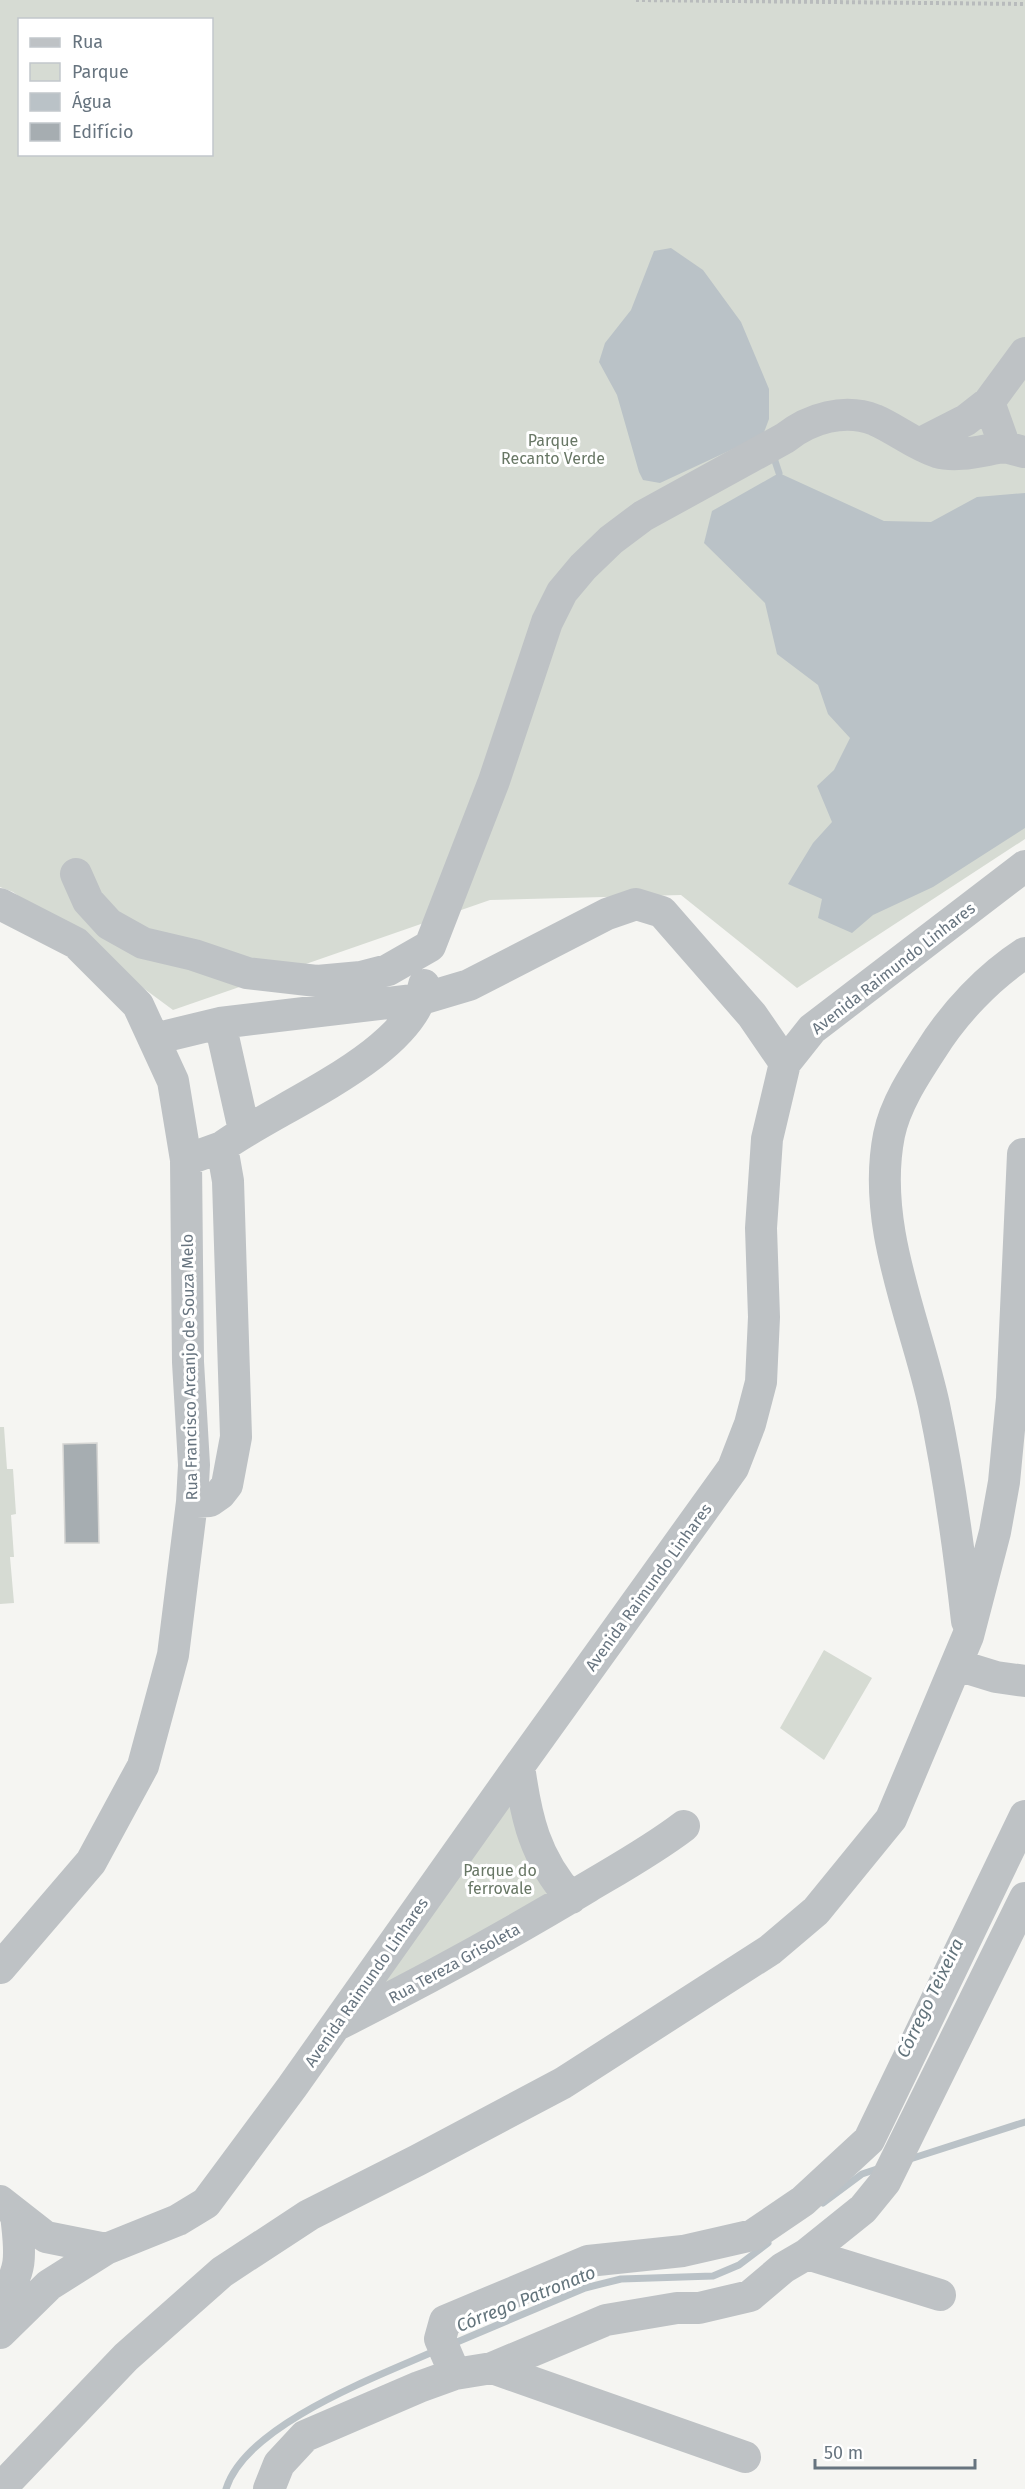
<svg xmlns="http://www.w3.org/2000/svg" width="1025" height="2489" font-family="'Fira Sans',sans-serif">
	<rect width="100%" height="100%" fill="#f5f5f2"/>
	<!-- green -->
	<path fill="#d6dbd3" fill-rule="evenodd" d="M0 0H1025V839L797 988 681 895 490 900 173 1010 13 892 0 887ZM20 20H212V154H20Z
		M0 1427H4L7 1469H13L16 1514 11 1515 14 1557H10L14 1603 0 1604Z
		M824 1650 872 1678 824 1760 780 1728Z
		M511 1789 552 1897 376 1994Z"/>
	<!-- water -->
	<path fill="#bac2c7" d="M671 248 703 270 741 322 769 389V419L763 435 660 483 643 480 639 472 617 395 599 362 605 343 631 310 654 251Z
		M779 473 884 521 931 522 977 497 1025 493V828L933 887 873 915 852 933 818 918 822 899 788 884 813 843 832 822 817 786 834 770 850 738 828 714 818 685 777 654 765 603 704 543 712 511Z"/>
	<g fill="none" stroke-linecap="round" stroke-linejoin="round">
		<!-- stream -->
		<path stroke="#bac2c7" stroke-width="7" d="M774 458 779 473
			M907 2160 1025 2122
			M823 2203 862 2174 880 2168
			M450 2345 585 2288 621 2279 713 2276 739 2265 768 2243
			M226 2489C246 2424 379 2376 437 2350"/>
	</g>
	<!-- building -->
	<path fill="#a6adb1" stroke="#d6d6d4" stroke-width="1.5" d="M97 1443 99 1543H65L63 1444Z"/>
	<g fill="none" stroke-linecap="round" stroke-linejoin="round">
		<!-- path -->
		<path stroke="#b8bbbc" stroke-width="4" stroke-dasharray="3 3" stroke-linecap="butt" d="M636 0 1025 4"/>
		<!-- minor -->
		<path stroke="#bec2c5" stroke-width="32" d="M919 444 966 420 989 402
			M1024 452 1005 447 989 402 1025 353
			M76 874 88 901 109 924 143 943 194 955 247 973 317 981 361 977 388 970 430 946 494 781 547 622 562 592 583 567 611 540 643 516 785 438C810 418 845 408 875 420 896 429 915 445 937 452 958 458 983 450 1005 447
			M0 904 76 943 138 1005 173 1081 186 1160 188 1362 194 1465 192 1502 173 1655 143 1766 91 1862 0 1968
			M220 1023 244 1130
			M154 1039 220 1023 422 999 469 985 607 914 636 904 662 912 752 1015 785 1063
			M222 1147C276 1107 413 1055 424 985
			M186 1160 222 1147 228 1181 236 1437 227 1485 220 1494 210 1501 192 1502
			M967 1621C959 1549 949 1476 934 1405 915 1318 871 1226 889 1135 895 1105 914 1076 931 1050 954 1013 988 977 1025 953
			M957 1665 996 1677 1025 1681
			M519 1766C526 1818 535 1858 571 1898
			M339 2024C424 1981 507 1936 588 1887 620 1868 654 1849 684 1826
			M0 2201 46 2237 106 2249
			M807 2254 940 2295
			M0 2296C26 2274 19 2245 16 2214
			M0 2333 49 2285 106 2249 178 2220 206 2203 292 2087 519 1766 733 1468 750 1424 761 1382 764 1317 761 1228 767 1139 785 1063 812 1029 1025 866
			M492 2368 745 2457
			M455 2374 440 2339 445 2321 588 2261 683 2251 753 2235 803 2201 869 2140 1025 1816
			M0 2489 126 2357 222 2272 309 2215 418 2160 563 2083 770 1950 816 1911 891 1819 968 1636 995 1532 1004 1482 1012 1398 1023 1154
			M269 2489 279 2464 305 2436 419 2387 455 2374 492 2368 606 2320 677 2308H699L750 2296 783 2268 807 2254 863 2209 885 2182 1025 1898"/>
	</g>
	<g text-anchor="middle" stroke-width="6" stroke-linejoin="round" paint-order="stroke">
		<!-- park labels -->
		<g font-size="16" fill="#687765" stroke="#fff">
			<text x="553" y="446">Parque<tspan x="553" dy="18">Recanto Verde</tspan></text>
			<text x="500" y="1876">Parque do<tspan x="500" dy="18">ferrovale</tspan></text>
		</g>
		<!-- street labels -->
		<g font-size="16" fill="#67747f" stroke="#fff">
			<text transform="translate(893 968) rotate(-38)" y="6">Avenida Raimundo Linhares</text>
			<text transform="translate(189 1367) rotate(-91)" y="6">Rua Francisco Arcanjo de Souza Melo</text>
			<text transform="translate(648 1587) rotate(-54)" y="6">Avenida Raimundo Linhares</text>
			<text transform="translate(454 1963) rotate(-29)" y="6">Rua Tereza Grisoleta</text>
			<text transform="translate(366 1982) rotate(-55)" y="6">Avenida Raimundo Linhares</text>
		</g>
		<!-- water labels -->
		<g font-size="18" font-style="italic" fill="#63747c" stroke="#fff">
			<text transform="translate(930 1998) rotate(-64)" y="6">Córrego Teixeira</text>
			<text transform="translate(526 2299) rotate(-22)" y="6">Córrego Patronato</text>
		</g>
	</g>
	<!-- legend -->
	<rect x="18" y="18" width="195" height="138" fill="#ffffff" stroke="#c2c7cc" stroke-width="1.5"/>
	<rect x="30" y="38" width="30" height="9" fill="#bec2c5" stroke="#c2c7cc" stroke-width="1.5"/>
	<text x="72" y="48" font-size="18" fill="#67747f">Rua</text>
	<rect x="30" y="63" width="30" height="18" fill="#d6dbd3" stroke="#c2c7cc" stroke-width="1.5"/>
	<text x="72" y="78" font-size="18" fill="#67747f">Parque</text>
	<rect x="30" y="93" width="30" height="18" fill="#bac2c7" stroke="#c2c7cc" stroke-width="1.5"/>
	<text x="72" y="108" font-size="18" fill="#67747f">Água</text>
	<rect x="30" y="123" width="30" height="18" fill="#a6adb1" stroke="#c2c7cc" stroke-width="1.5"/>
	<text x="72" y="138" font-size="18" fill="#67747f">Edifício</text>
	<!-- scale -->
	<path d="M815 2459v9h160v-9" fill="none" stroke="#67747f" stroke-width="3"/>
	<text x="824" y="2459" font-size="18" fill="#67747f" stroke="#ffffff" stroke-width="4.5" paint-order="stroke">50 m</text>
</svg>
